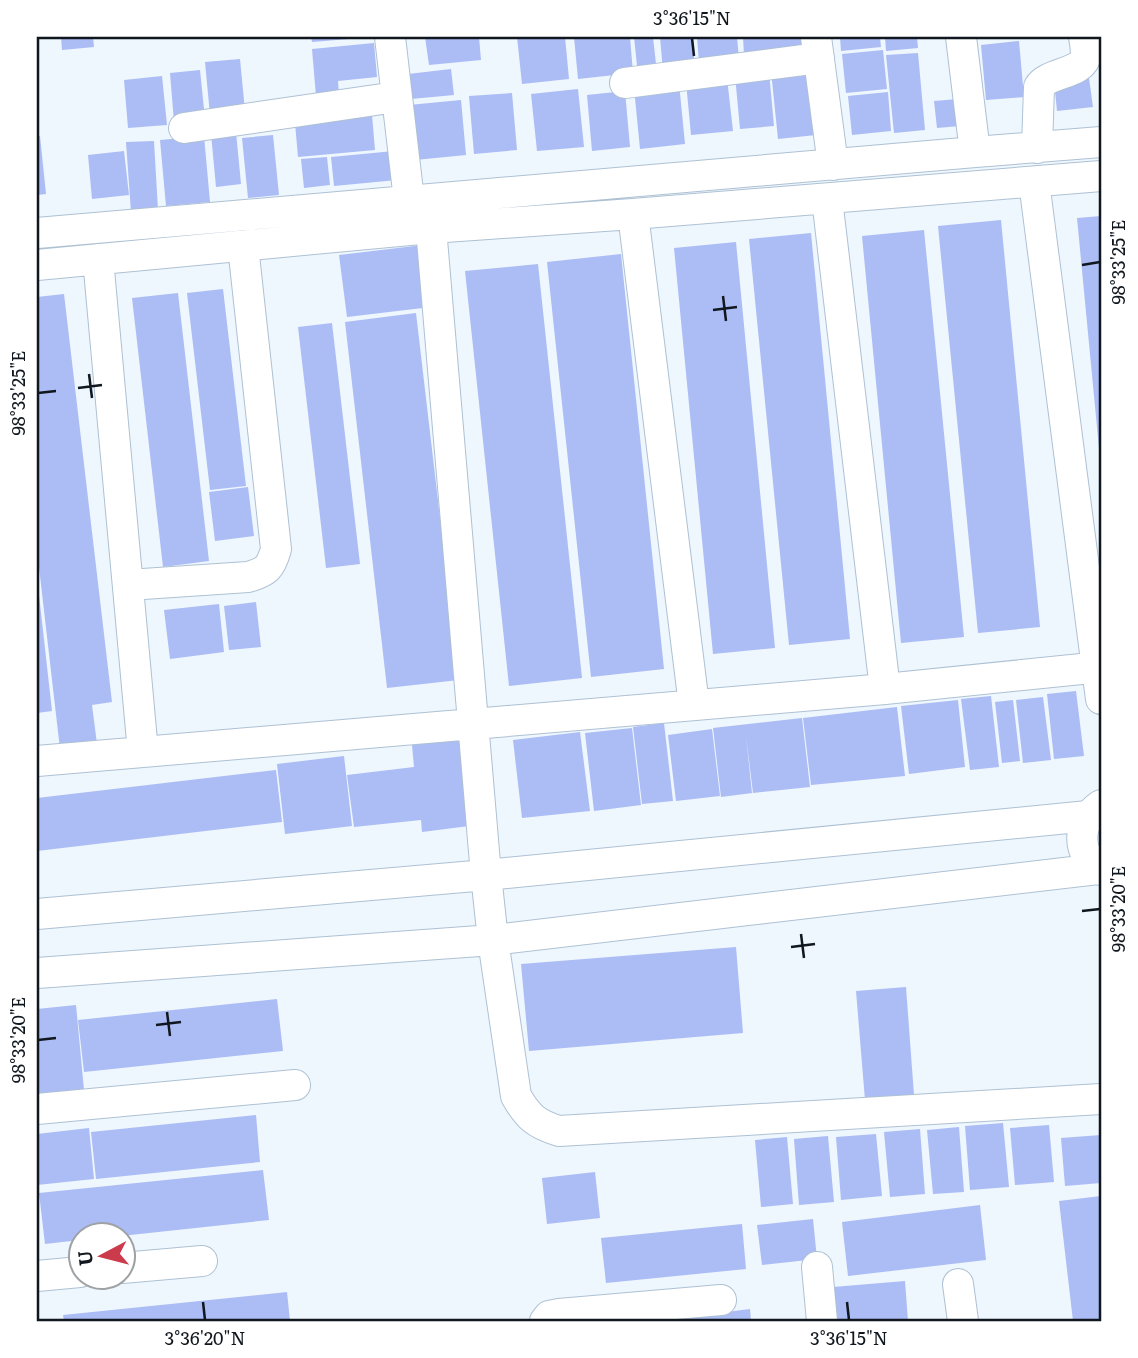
<svg xmlns="http://www.w3.org/2000/svg" width="1138" height="1358" font-family="Literata,serif">
	<rect width="100%" height="100%" fill="#eef6fe"/>
	<!-- building -->
	<path fill="#acbcf5" d="M61 37H93L94 47 62 50Z
		M311 37H349V39L312 42Z
		M425 37H479L481 60 429 65Z
		M517 37H565L569 79 522 84Z
		M574 37H630L633 73 578 79Z
		M634 37H653L657 73 638 75Z
		M660 37H692L695 68 663 71Z
		M697 37H737L739 59 699 63Z
		M743 37H803L804 49 744 55Z
		M840 37H880L881 47 841 51Z
		M885 37H917L918 48 886 51Z
		M1019 41 1024 97 986 100 981 45Z
		M374 43 377 77 338 81 339 94 316 96 312 49Z
		M883 50 887 89 846 93 842 54Z
		M918 53 925 130 894 133 886 55Z
		M240 59 245 111 210 115 205 62Z
		M810 68 816 135 778 139 771 71Z
		M451 69 454 95 411 99 408 74Z
		M200 70 205 119 174 122 170 73Z
		M769 72 774 126 740 129 735 75Z
		M162 76 167 125 128 128 124 80Z
		M727 78 733 131 691 135 686 82Z
		M1089 78 1093 107 1057 111 1054 81Z
		M679 83 685 144 640 149 634 88Z
		M578 89 584 147 537 151 531 94Z
		M625 91 630 147 592 151 587 95Z
		M888 92 891 131 852 135 848 96Z
		M512 93 517 150 474 154 469 96Z
		M958 99 960 126 937 128 934 101Z
		M461 100 466 155 415 160 409 105Z
		M372 115 375 150 298 157 295 123Z
		M236 132 241 184 216 187 211 134Z
		M273 135 279 195 248 198 242 138Z
		M37 136H40L46 194 37 195Z
		M204 136 210 202 166 206 160 140Z
		M154 141 158 210 131 212 126 142Z
		M124 151 129 195 92 199 88 155Z
		M394 151 397 180 334 186 331 157Z
		M327 157 330 185 304 188 301 159Z
		M1101 216V448H1099L1077 218Z
		M1001 220 1040 627 978 633 938 226Z
		M924 230 964 637 901 643 862 236Z
		M811 233 850 639 789 645 749 239Z
		M736 242 775 648 713 654 674 248Z
		M423 245 431 307 347 317 339 255Z
		M621 254 664 669 591 677 547 262Z
		M538 264 582 678 509 686 465 271Z
		M223 289 246 486 210 490 187 293Z
		M178 293 209 561 163 567 132 298Z
		M64 294 112 702 92 705 97 744 60 749 37 550V297Z
		M416 313 459 680 387 688 345 322Z
		M332 323 360 564 326 568 298 327Z
		M248 487 254 536 215 541 209 492Z
		M37 595H39L52 711 37 713Z
		M256 602 261 647 229 650 224 606Z
		M219 604 224 652 170 659 164 610Z
		M1076 691 1084 756 1054 759 1047 694Z
		M991 696 999 767 970 770 961 699Z
		M1043 697 1051 760 1023 763 1016 700Z
		M958 700 965 767 909 774 901 706Z
		M1013 700 1020 761 1002 763 995 702Z
		M897 707 905 776 811 785 803 718Z
		M802 718 810 787 753 793 746 736 752 793 721 797 713 728Z
		M664 723 673 801 642 804 633 727Z
		M632 728 641 805 594 811 585 733Z
		M712 729 720 796 676 801 668 735Z
		M580 732 590 811 522 818 513 740Z
		M467 739 477 825 422 832 421 820 354 827 347 775 414 767 412 745Z
		M344 756 352 826 285 834 277 764Z
		M276 770 282 822 37 851V798Z
		M736 947 743 1033 529 1051 521 964Z
		M906 987 914 1095 865 1100 856 991Z
		M277 999 283 1051 84 1072 78 1020Z
		M76 1005 84 1090 37 1094V1009Z
		M256 1115 260 1162 96 1179 91 1132Z
		M1003 1123 1009 1187 970 1190 965 1126Z
		M1049 1125 1054 1182 1015 1185 1010 1128Z
		M959 1127 964 1192 933 1194 927 1130Z
		M89 1128 94 1179 37 1185V1134Z
		M920 1129 925 1194 890 1197 884 1132Z
		M876 1134 882 1196 841 1200 836 1137Z
		M1101 1135V1183L1065 1186 1061 1138Z
		M828 1136 834 1202 799 1205 794 1139Z
		M787 1137 793 1204 761 1207 755 1140Z
		M263 1170 269 1220 121 1236H80V1240L45 1244 39 1193Z
		M595 1172 600 1218 547 1224 542 1178Z
		M1101 1196V1321H1073L1059 1201Z
		M980 1205 986 1260 848 1276 842 1222Z
		M813 1219 817 1259 762 1265 757 1225Z
		M742 1224 746 1269 606 1283 601 1238Z
		M905 1281 908 1321H836L833 1287Z
		M287 1292 290 1321H64L63 1315Z
		M750 1309 751 1321H664V1320Z"/>
	<g fill="none" stroke-linecap="round" stroke-linejoin="round">
		<!-- street casing -->
		<g stroke="#aec1d3" stroke-width="32">
			<path id="street" d="M390 37 409 200
				M816 37 833 165
				M961 37 975 152
				M625 83 819 58
				M184 128 396 97
				M1037 148 1039 87C1048 72 1084 74 1086 55 1086 49 1085 42 1084 37
				M1034 182 1101 699
				M827 199 885 689
				M633 214 694 705
				M431 228 486 875 493 940 516 1096C528 1117 536 1124 559 1131L1101 1099
				M37 233 975 152 1101 142
				M98 259 143 752
				M37 265 431 228 633 214 1101 176
				M128 585 248 577C267 572 271 567 276 549L243 246
				M37 761 885 689 1101 667
				M1101 805C1077 821 1075 854 1101 870
				M37 914 486 875 1088 816
				M37 973 493 940 1098 869
				M37 1109 295 1085
				M817 1267 822 1321
				M122 1268 202 1261
				M37 1276 80 1272
				M958 1284 963 1321
				M545 1321 549 1316 559 1314 721 1300"/>
		</g>
		<!-- street -->
		<use href="#street" stroke="#fff" stroke-width="30"/>
	</g>
	<!-- ticks -->
	<path fill="none" stroke="#10171e" stroke-width="2.5" d="M692 38 694 56M1082 265 1100 262M723 296 726 321M713 310 737 307M89 374 92 398M78 388 102 385M38 393 56 391M1082 911 1100 909M801 934 804 958M791 947 815 944M167 1012 170 1036M156 1025 181 1022M38 1040 56 1038M203 1302 205 1320M847 1302 849 1320"/>
	<!-- border -->
	<rect width="1138" height="1358" fill="none" stroke="#ffffff" stroke-width="77"/>
	<!-- north arrow -->
	<g transform="translate(102 1256) rotate(263)"><circle r="33" fill="#ffffff" stroke="#9fa2a5" stroke-width="2"/>
	<path d="M0-5L12 26L0 18L-12 26Z" fill="#cb3b4b"/>
	<text y="-10" font-size="19" font-weight="bold" text-anchor="middle" fill="#10171e">U</text>
	</g>
	<rect x="38" y="38" width="1062" height="1282" fill="none" stroke="#10171e" stroke-width="2.5"/>
	<g font-size="18" text-anchor="middle" fill="#10171e">
		<text x="692" y="25">3°36'15"N</text>
		<text transform="translate(1119 262) rotate(-90)" y="6">98°33'25"E</text>
		<text transform="translate(19 393) rotate(-90)" y="6">98°33'25"E</text>
		<text transform="translate(1119 909) rotate(-90)" y="6">98°33'20"E</text>
		<text transform="translate(19 1040) rotate(-90)" y="6">98°33'20"E</text>
		<text x="205" y="1345">3°36'20"N</text>
		<text x="849" y="1345">3°36'15"N</text>
	</g>
</svg>
